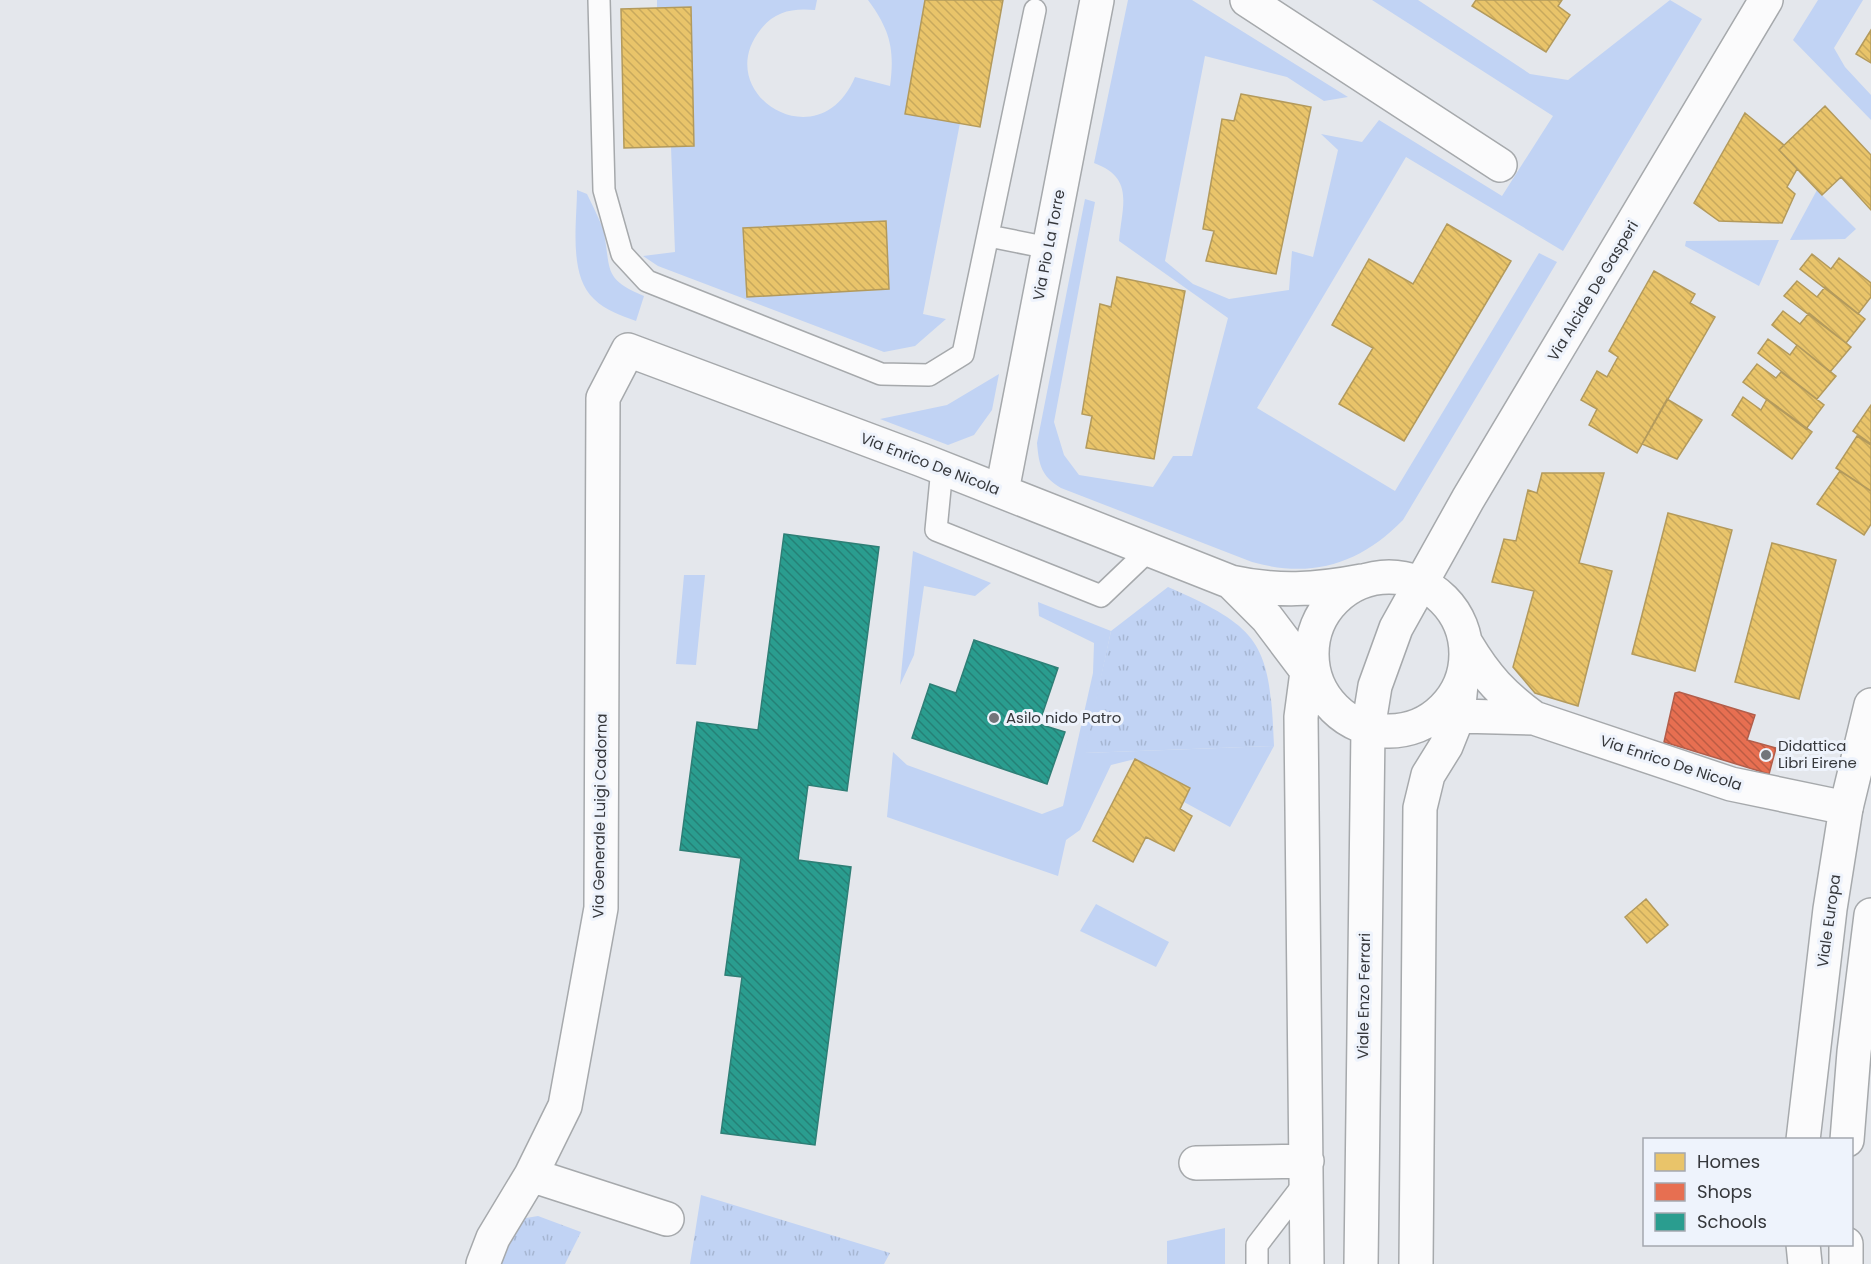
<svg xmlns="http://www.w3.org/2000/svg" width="1871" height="1264" font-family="Poppins,sans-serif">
	<defs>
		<pattern id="grass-tufts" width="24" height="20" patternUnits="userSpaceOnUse" patternTransform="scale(1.5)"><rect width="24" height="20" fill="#c1d3f4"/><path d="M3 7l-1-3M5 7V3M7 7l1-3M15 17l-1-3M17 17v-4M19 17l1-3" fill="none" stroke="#a6b6d2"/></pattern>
		<pattern id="homes-back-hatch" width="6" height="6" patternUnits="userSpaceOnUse" patternTransform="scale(1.5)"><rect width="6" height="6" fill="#e9c46a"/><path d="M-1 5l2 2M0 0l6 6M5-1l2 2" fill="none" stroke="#c8a95d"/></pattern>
		<pattern id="shops-back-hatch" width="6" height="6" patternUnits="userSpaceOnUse" patternTransform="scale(1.5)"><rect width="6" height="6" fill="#e76f51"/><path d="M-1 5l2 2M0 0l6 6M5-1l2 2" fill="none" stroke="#bc5c44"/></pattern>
		<pattern id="schools-back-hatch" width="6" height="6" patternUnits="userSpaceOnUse" patternTransform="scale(1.5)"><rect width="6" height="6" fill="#2a9d8f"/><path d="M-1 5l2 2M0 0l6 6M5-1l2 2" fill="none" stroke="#258176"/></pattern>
	</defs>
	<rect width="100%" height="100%" fill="#e4e7ec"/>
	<!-- grass -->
	<path fill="url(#grass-tufts)" d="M1168 587C1262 628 1270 644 1274 746L1084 753 1111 631Z
		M701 1195 890 1253 884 1264H690Z
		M538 1216 581 1232 565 1264H497L520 1219Z"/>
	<!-- garden -->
	<path fill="#c1d3f4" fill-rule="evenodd" d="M657 0H817L815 10C793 8 775 11 761 29 709 93 819 163 855 77L890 86C895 49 890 30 868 0H925L905 113 960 123 923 314 946 319 915 346 884 352 658 266 643 256 675 252 671 147 694 146 691 8H657ZM885 222 889 289 747 297 743 228Z
		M1128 0H1192L1348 97 1324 101 1287 77 1205 56 1165 261 1193 284 1229 299 1289 290 1292 251 1313 257 1338 150 1321 134 1362 142 1379 120 1502 196 1553 116 1372 0H1418L1530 74 1568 80 1670 0 1702 19 1563 251 1406 157 1257 408 1395 491 1539 253 1557 262 1403 520C1360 564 1312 579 1252 562L1061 488C1041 476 1039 465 1037 443L1085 199 1095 202 1054 422 1064 455 1079 475 1153 487 1173 456H1192L1228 318 1119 241C1122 206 1135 178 1094 163Z
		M1818 0H1863L1834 48 1845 67 1871 95V120L1793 40Z
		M577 190 587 194C593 207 600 219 604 233 611 270 603 279 644 296L636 321C622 316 605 310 594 299 568 275 577 222 577 190Z
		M1817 190 1856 229 1845 239 1790 240Z
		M1779 240 1759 286 1685 246 1686 241Z
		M999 374 992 410 974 435 948 445 880 419 947 405Z
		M913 551 991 583 975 596 924 586 914 655 900 685Z
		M684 575H705L696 665 676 664Z
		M1038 602 1111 631 1085 753 1274 746 1230 827 1184 802 1190 788 1135 759 1111 765 1080 830 1066 840 1058 876 887 817 893 752 907 765 1042 814 1063 806 1093 673 1094 643 1039 616Z
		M1096 904 1169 942 1156 967 1080 931Z
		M1225 1228V1264H1167V1241Z"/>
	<!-- homes -->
	<path fill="url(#homes-back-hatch)" stroke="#b39a5c" stroke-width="1.5" d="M925 0H1003L980 127 905 114Z
		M1476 0H1562L1558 6 1570 15 1546 52 1472 6Z
		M691 7 694 146 624 148 621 9Z
		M1871 30V63L1856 54Z
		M1241 94 1311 107 1276 274 1206 261 1214 231 1203 229 1222 119 1234 121Z
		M1825 106 1871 155V210L1841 177 1822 195 1779 150Z
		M1745 113 1784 145 1779 150 1797 169 1787 187 1795 194 1782 223 1719 221 1694 203Z
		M886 221 889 289 747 297 743 228Z
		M1447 224 1511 261 1404 441 1339 404 1373 348 1332 325 1369 259 1413 284Z
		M1812 254 1831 269 1839 258 1871 283V297L1858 314 1800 269Z
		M1654 271 1695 294 1690 303 1715 317 1637 453 1589 425 1597 409 1581 400 1597 371 1607 377 1618 357 1609 351Z
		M1117 277 1185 291 1154 459 1086 448 1092 416 1082 414 1100 304 1111 307Z
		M1797 281 1817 297 1825 287 1865 319 1846 343 1784 296Z
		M1783 311 1800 324 1809 313 1851 347 1830 372 1772 325Z
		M1768 339 1790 355 1797 345 1836 376 1817 399 1758 353Z
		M1757 364 1776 378 1781 372 1824 405 1806 429 1743 382Z
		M1743 397 1761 410 1767 399 1812 432 1792 459 1732 415Z
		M1667 399 1702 420 1677 459 1642 444Z
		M1871 405V444L1853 431Z
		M1857 436 1871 445V491L1836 468Z
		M1840 471 1871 491V524L1864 535 1817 504Z
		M1542 473H1604L1579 563 1612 571 1578 706 1535 693 1513 667 1534 591 1492 582 1504 539 1516 541 1528 490 1537 493Z
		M1668 513 1732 530 1695 671 1632 654Z
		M1772 543 1836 560 1799 699 1735 682Z
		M1135 759 1190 788 1180 809 1192 816 1174 851 1146 837 1133 862 1093 841Z
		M1646 899 1668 925 1647 943 1625 917Z"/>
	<!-- shops -->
	<path fill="url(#shops-back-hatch)" stroke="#b25e4b" stroke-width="1.5" d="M1679 692 1755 715 1747 740 1776 748 1769 774 1664 742 1675 693Z"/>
	<!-- schools -->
	<path fill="url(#schools-back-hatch)" stroke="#2e7f76" stroke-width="1.5" d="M784 534 879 547 847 791 808 785 798 860 851 867 815 1145 721 1133 742 977 725 975 741 858 680 850 697 722 758 730Z
		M974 640 1058 668 1039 724 1065 732 1047 784 912 738 930 684 956 693Z"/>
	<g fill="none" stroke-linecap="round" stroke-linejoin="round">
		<!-- service casing -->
		<g stroke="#a6a9ac" stroke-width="24">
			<path id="service" d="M599 0 604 190 622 254 647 281 881 374 929 375 963 354 1035 10
				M989 236 1049 248
				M942 468 936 530 1101 596 1148 551
				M1257 1264V1245L1307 1180"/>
		</g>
		<!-- minor casing -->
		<g stroke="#a6a9ac" stroke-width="36">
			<path id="minor" d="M1247 0 1500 165
				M1002 491 1097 0
				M1312 654a77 77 0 1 1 154 0a77 77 0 1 1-154 0Z
				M1231 582 1267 618 1316 683
				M1467 645C1486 677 1503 695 1534 718
				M1436 721 1458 716 1534 718 1731 784 1846 808
				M1196 1163 1307 1161
				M531 1175 667 1219
				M483 1264 493 1238 531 1175 565 1106 601 908 603 398 628 350 922 460 1231 582C1276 592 1316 590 1362 581
				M1307 1264 1301 717 1307 672 1312 656
				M1361 1264 1368 729 1375 686 1396 628 1468 499 1766 0
				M1416 1264 1420 808 1428 775 1446 746 1458 716 1461 684"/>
		</g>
		<!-- secondary casing -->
		<g stroke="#a6a9ac" stroke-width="36">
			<path id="secondary" d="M1803 1140 1830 909 1846 808 1871 705
				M1847 1140 1854 1052 1871 915
				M1803 1244 1805 1264
				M1846 1244V1264"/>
		</g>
		<!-- service -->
		<use href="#service" stroke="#fbfbfc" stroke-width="21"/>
		<!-- minor -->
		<use href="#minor" stroke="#fbfbfc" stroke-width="33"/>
		<!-- secondary -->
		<use href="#secondary" stroke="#fbfbfc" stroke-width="33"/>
	</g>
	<!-- markers -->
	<g fill="#73757a" stroke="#eef3fc" stroke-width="2">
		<circle cx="994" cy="718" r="6"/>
		<circle cx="1766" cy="755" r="6"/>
	</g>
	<g text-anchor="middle" stroke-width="6" stroke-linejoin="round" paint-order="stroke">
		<!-- street labels -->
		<g font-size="15" fill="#36383c" stroke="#eef3fc">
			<text transform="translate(1049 245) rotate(-79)" y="5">Via Pio La Torre</text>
			<text transform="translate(1593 291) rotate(-59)" y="5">Via Alcide De Gasperi</text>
			<text transform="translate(930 464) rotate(21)" y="5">Via Enrico De Nicola</text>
			<text transform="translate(1671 763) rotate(18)" y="5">Via Enrico De Nicola</text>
			<text transform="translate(600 816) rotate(-89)" y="5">Via Generale Luigi Cadorna</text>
			<text transform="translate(1829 921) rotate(-82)" y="5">Viale Europa</text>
			<text transform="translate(1364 996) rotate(-89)" y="5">Viale Enzo Ferrari</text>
		</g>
		<!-- poi labels -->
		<g font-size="15" fill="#36383c" stroke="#eef3fc" text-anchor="start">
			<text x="1006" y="723">Asilo nido Patro</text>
			<text x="1778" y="751">Didattica<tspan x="1778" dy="17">Libri Eirene</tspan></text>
		</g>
	</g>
	<!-- legend -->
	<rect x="1643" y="1138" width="210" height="108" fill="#eef3fc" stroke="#a4a8af" stroke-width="1.5"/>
	<rect x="1655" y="1153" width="30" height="18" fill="#e9c46a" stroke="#a4a8af" stroke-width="1.5"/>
	<text x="1697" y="1168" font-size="18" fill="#36383c">Homes</text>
	<rect x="1655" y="1183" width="30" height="18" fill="#e76f51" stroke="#a4a8af" stroke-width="1.5"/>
	<text x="1697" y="1198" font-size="18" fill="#36383c">Shops</text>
	<rect x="1655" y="1213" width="30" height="18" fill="#2a9d8f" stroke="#a4a8af" stroke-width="1.5"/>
	<text x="1697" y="1228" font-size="18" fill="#36383c">Schools</text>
</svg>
